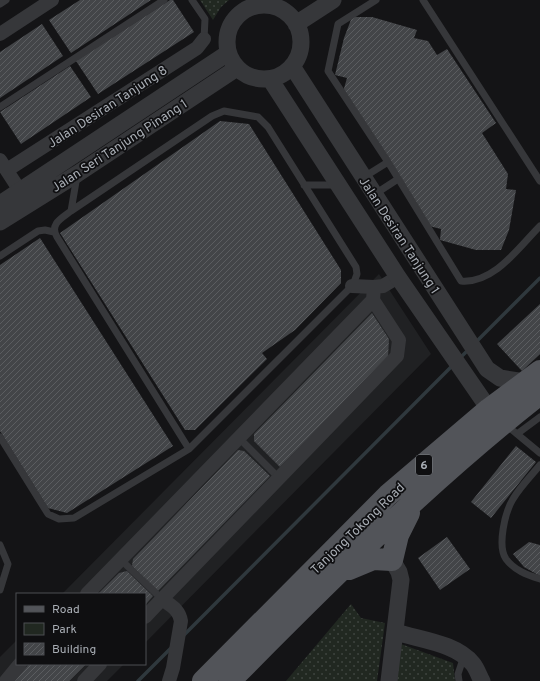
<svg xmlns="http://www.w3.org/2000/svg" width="540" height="681" font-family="Overpass,sans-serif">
	<defs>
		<pattern id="green-dots" width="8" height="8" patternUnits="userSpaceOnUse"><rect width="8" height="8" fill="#212821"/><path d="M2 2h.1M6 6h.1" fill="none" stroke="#3e443f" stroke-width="1.8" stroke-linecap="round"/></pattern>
		<pattern id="building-hatch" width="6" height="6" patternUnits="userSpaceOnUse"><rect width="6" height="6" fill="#434548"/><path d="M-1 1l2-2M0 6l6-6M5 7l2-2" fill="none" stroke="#5b5d60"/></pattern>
	</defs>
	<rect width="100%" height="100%" fill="#141416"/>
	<!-- built -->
	<path fill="#202123" d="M379 274 431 354 145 643V594H62Z
		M17 640V664H124L107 681H0V657Z"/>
	<!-- green -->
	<path fill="url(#green-dots)" d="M200 0H229L221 7 213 20Z
		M351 604 361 618 385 623 377 681H286Z
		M401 644 453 663 455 681H395Z"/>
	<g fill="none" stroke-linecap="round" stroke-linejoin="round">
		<!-- stream -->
		<path stroke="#2f383d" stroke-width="3.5" d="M476 342 540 278
			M459 359 469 349
			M184 635 453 365
			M138 681 172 647"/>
	</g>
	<!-- building -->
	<path fill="url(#building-hatch)" d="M80 0H151L71 53 49 20Z
		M170 0H173L194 32 98 94 76 61Z
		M352 17H372L417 30 414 38 428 41 437 55 447 49 496 123 482 133 508 174 506 189 516 190 509 230 501 250H476L440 240 441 229 429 226 343 92 347 78 335 75 344 38Z
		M42 24 63 56 0 98V52Z
		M70 66 91 97 21 144 0 112Z
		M220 121 249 124 341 270V283L295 330 262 353 267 359 195 430H185L60 233Z
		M40 238 173 446 67 513 48 508 0 431V265Z
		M540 304V354L522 371 497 344Z
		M372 313 389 339 388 357 280 467 254 441V434Z
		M516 446 536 462 491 518 471 502Z
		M238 450 244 451 270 476 158 591 132 566 133 559Z
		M447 537 470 569 440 590 418 558Z
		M529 542 540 545V576L524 567 513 554Z
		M127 571 153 596 145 605V594H98L119 573Z
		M29 664H86L69 681H14Z"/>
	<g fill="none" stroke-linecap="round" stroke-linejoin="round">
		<!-- service -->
		<path stroke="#36373a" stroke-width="7" d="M192 0 205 19 204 39
			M376 0 338 24 328 71 388 162 461 281C494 284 519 247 540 226
			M423 0 540 181
			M0 4 6 0
			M0 107 164 0
			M364 177 388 162
			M304 185H337
			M375 194 398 179
			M71 211 77 176
			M0 256 38 231 45 230 54 232
			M505 424 540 453
			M517 434 540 417
			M0 437 48 514 59 519 74 518 189 449 353 285 357 274 356 267 268 127 258 117 224 111 212 116 71 211C62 218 49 224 57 237L189 449
			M238 437 279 478
			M540 465C531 476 520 487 513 499 505 512 497 546 506 559 514 570 527 575 540 579
			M0 545 8 564 0 590
			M120 559 162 599
			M459 681 458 674 464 656"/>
		<!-- minor -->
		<path stroke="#36373a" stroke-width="14" d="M0 34 52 0
			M0 160 26 200
			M7 170 197 48 204 39
			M352 286 374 287
			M87 594 373 300
			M162 599 397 356 399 340 373 300 374 287 383 286 398 277
			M145 617 162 599C171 606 179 609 181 621L173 668 169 681
			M6 681 20 664
			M84 681 100 664"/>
		<!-- tertiary -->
		<path stroke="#36373a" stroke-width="17" d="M227 42a37 37 0 1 1 74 0a37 37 0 1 1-74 0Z
			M296 24 333 0
			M292 66 487 369 500 378 525 382
			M270 79 398 277 489 409 497 417
			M0 204 228 53
			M0 222 77 174 237 68
			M396 632C421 640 456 643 473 664 477 669 479 676 482 681
			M389 681 401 580 399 572 392 560"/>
		<!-- primary -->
		<path stroke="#525459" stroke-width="22" d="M349 569 373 559 392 560 398 535 409 513
			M203 681 388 495 489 409 540 371
			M230 681C329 581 429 481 540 394"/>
	</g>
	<g text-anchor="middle" stroke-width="3.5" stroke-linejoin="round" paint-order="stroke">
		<!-- shield labels -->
		<rect fill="#0f0f11" stroke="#7a7e83" stroke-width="1" x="416" y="455" width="16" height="20" rx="3"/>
		<g font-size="12" font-weight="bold" fill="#a8adb4">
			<text x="424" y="469">6</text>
		</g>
		<!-- street labels -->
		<g font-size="13" fill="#a8adb4" stroke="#0f0f11">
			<text transform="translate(107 106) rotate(-33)" y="5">Jalan Desiran Tanjung 8</text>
			<text transform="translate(119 145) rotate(-33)" y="5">Jalan Seri Tanjung Pinang 1</text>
			<text transform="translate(400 235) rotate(57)" y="5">Jalan Desiran Tanjung 1</text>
			<text transform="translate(357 528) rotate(-44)" y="5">Tanjong Tokong Road</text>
		</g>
	</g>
	<!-- legend -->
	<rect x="16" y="593" width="130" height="72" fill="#0f0f11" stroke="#4c4e52"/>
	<rect x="24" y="606" width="20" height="6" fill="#525459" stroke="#4c4e52"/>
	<text x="52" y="613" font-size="12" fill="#a8adb4">Road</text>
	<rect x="24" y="623" width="20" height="12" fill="#212821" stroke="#4c4e52"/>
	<text x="52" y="633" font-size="12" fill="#a8adb4">Park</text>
	<rect x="24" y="643" width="20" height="12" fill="url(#building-hatch)" stroke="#4c4e52"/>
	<text x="52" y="653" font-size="12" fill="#a8adb4">Building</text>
</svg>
